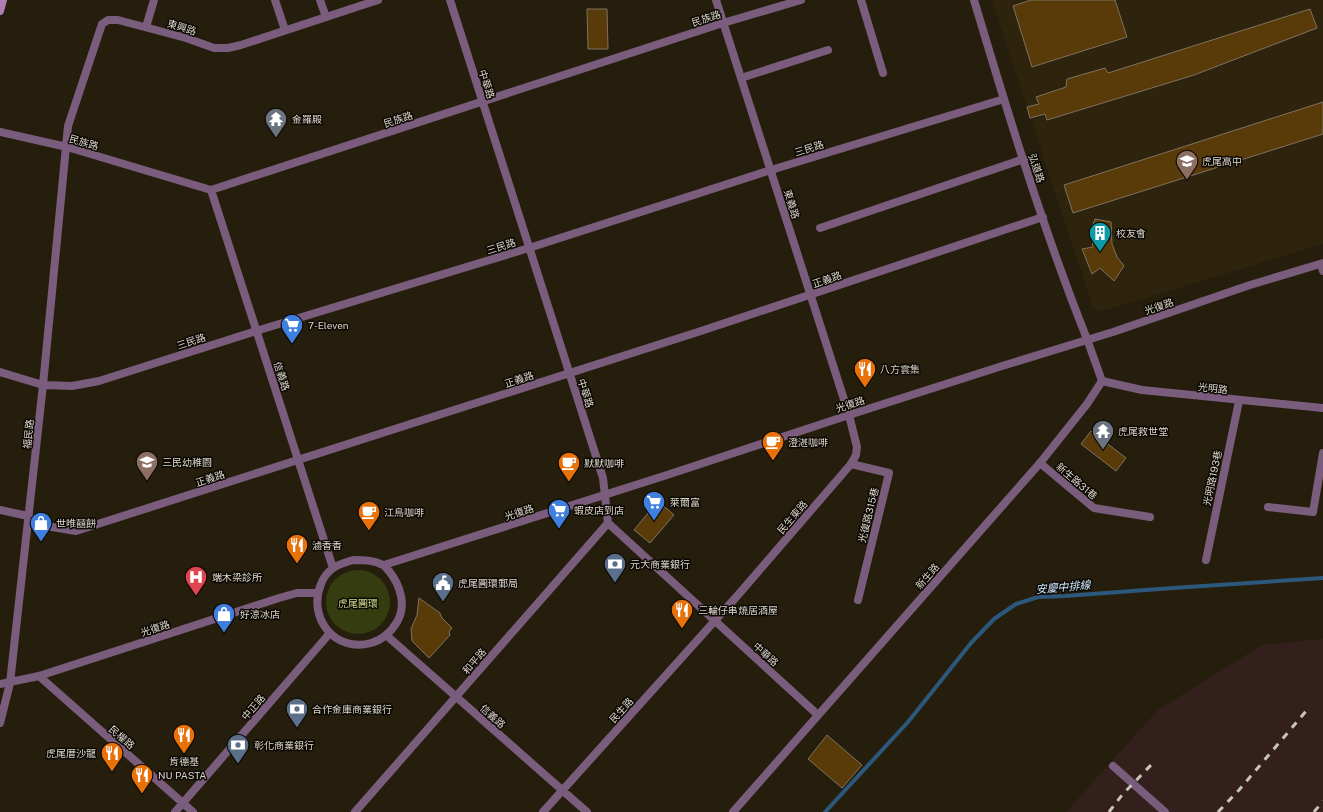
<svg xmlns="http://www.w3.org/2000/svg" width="1323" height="812" font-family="'Public Sans','Noto Sans TC',sans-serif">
	<rect width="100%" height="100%" fill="#251e0d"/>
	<!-- industrial -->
	<path fill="#33201d" d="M1323 639V812H1066L1158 710 1262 645Z"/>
	<!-- built -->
	<path fill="#2e230c" d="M992 0H1323V244L1100 312 1093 309Z"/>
	<!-- green -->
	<path fill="#353c10" d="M326 602a32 32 0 1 1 64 0a32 32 0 1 1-64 0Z"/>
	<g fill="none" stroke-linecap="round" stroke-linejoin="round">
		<!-- stream -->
		<path stroke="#2c587b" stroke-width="4" d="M825 812 908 722 971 643 994 619 1016 604 1038 597 1065 596 1173 588 1323 578"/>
	</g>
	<!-- building -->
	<path fill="#583b08" stroke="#7f7261" d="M1031 0H1115L1127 37 1032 67 1013 6Z
		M587 9H607L608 49H588Z
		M1310 9 1317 28 1194 75 1155 87 1047 120 1045 114 1030 118 1027 107 1039 104 1036 97 1066 87 1067 79 1105 68 1108 73Z
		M1323 102V134L1073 213 1064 185Z
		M1095 219 1111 222 1112 244 1117 257 1124 266 1114 281 1100 268 1092 274 1082 249 1093 247 1091 230Z
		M1091 431 1126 458 1116 471 1081 444Z
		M658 501 674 515 650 543 634 530Z
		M419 598 440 613 442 618 452 628 449 632 450 635 429 658 412 641 411 629 417 615Z
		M827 735 862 765 842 788 808 759Z"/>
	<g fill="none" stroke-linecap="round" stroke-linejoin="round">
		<!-- service -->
		<path stroke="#7a5c7c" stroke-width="8" d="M275 0 285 30
			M320 0 326 17
			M861 0 883 73
			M741 78 828 50
			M820 228 1024 159
			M1321 264 1323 271
			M1040 463 1094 508 1150 517
			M851 464 889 473 858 600
			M1268 507 1313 512 1323 453
			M1206 560 1239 401
			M1113 766 1165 812"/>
		<!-- minor -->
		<path stroke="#7a5c7c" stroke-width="8" d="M450 0 603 478 608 523 818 715
			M146 27 154 0
			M0 132 67 147 211 190 723 23 801 0
			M211 190 333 568
			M0 372 43 385 72 386 99 381 256 331 529 248 771 170 1004 99
			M1102 381 1142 390 1323 408
			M0 510 28 516 40 525 76 531 701 331 1043 217
			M386 635 587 812
			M39 676 193 812
			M0 723 10 683 43 385 68 126 102 24 108 20H118L186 38 214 48H228L241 45 378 0
			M175 812 330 633
			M355 812 608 523
			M543 812 738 595 851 464 856 455 857 447 849 415 716 0
			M733 812 1040 463 1087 404 1102 381 1087 339"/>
		<!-- tertiary -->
		<path stroke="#7a5c7c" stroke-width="8" d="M974 0C1008 114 1043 229 1087 339
			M353 560C363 560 374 560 383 565 385 566 387 569 389 571 400 585 407 605 397 622 391 632 382 640 371 643 335 653 307 618 321 584 323 578 328 572 333 568 339 564 346 562 353 560Z
			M384 565 667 475 849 415 1002 366 1113 332 1250 285 1323 263
			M0 684 39 676 279 598 297 593H317"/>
		<!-- secondary -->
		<path stroke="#af7fb2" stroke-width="8" d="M0 11 3 0"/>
		<!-- rail -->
		<path stroke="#c9c4ba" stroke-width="3" stroke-dasharray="7 7" stroke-linecap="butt" d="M1109 812 1122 795 1151 765
			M1218 812 1239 790 1307 710
			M1314 812 1323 801"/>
	</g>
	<!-- icons -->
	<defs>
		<g id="temple-pin" transform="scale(1.15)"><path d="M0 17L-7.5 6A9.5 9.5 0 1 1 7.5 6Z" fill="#6b7280" stroke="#0c0803"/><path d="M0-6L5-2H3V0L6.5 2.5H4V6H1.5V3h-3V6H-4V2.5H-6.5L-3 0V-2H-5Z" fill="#fff"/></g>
		<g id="school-pin" transform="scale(1.15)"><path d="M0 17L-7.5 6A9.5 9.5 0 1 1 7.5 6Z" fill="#8d6e63" stroke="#0c0803"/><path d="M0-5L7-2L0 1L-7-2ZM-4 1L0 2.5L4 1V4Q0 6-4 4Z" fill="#fff"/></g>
		<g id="building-pin" transform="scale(1.15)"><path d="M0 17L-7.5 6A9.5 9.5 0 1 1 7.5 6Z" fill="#0f9aa8" stroke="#0c0803"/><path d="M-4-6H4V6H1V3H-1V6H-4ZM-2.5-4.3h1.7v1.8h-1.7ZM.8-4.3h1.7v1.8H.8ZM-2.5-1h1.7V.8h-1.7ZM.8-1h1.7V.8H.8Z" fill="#fff"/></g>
		<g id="supermarket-pin" transform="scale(1.15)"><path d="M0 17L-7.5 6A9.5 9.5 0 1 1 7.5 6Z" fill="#3f7fe0" stroke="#0c0803"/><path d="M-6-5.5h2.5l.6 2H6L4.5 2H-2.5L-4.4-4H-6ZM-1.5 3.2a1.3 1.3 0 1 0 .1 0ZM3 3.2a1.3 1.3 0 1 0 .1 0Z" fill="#fff"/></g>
		<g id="restaurant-pin" transform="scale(1.15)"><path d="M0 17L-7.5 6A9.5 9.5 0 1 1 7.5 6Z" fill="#e8710a" stroke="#0c0803"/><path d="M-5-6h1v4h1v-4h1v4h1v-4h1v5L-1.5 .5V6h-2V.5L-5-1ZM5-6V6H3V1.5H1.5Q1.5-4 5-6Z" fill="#fff"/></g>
		<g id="cafe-pin" transform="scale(1.15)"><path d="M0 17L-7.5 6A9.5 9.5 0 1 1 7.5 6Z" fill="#e8710a" stroke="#0c0803"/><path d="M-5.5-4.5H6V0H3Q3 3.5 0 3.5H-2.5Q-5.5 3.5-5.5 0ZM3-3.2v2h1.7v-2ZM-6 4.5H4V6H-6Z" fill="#fff"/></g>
		<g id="shop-pin" transform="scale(1.15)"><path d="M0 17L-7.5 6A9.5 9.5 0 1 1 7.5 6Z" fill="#3f7fe0" stroke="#0c0803"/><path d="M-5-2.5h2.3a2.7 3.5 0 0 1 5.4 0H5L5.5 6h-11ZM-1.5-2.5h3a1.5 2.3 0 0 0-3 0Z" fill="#fff"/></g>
		<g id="bank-pin" transform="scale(1.15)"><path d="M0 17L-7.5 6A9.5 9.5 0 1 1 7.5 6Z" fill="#5c6f8a" stroke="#0c0803"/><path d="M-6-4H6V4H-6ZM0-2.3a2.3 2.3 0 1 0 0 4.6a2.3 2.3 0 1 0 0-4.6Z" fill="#fff"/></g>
		<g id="hospital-pin" transform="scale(1.15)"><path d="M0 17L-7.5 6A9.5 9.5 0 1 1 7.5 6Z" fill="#e0444e" stroke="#0c0803"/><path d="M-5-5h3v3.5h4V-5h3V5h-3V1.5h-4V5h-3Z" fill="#fff"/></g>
		<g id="civic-pin" transform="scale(1.15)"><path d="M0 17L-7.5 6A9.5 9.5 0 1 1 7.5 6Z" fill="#5c6f8a" stroke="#0c0803"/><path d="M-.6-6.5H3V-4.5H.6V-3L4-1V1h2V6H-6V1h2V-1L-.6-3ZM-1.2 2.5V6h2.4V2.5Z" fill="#fff"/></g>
	</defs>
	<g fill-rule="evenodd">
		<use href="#temple-pin" x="276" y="119"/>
		<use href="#school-pin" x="1187" y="161"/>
		<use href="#building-pin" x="1100" y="233"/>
		<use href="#supermarket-pin" x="292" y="325"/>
		<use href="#restaurant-pin" x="865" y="369"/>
		<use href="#temple-pin" x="1103" y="431"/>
		<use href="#cafe-pin" x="773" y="442"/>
		<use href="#school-pin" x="147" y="462"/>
		<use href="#cafe-pin" x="569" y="463"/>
		<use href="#supermarket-pin" x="654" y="502"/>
		<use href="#supermarket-pin" x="559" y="510"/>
		<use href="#cafe-pin" x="369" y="512"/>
		<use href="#shop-pin" x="41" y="523"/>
		<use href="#restaurant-pin" x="297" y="545"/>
		<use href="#bank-pin" x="615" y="564"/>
		<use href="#hospital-pin" x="196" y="577"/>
		<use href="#civic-pin" x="443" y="583"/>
		<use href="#restaurant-pin" x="682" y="610"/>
		<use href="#shop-pin" x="224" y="614"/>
		<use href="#bank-pin" x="297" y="709"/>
		<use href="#restaurant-pin" x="184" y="735"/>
		<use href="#bank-pin" x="238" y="745"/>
		<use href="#restaurant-pin" x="112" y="753"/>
		<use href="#restaurant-pin" x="142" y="775"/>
	</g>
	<g text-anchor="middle" stroke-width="3" stroke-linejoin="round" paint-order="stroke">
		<!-- street labels -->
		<g font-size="10" fill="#dcd7cd" stroke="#0c0803">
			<text transform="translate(706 18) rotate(-18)" y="4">民族路</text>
			<text transform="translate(182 27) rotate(17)" y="4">東興路</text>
			<text transform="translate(487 84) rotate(72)" y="4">中華路</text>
			<text transform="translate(398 119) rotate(-18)" y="4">民族路</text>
			<text transform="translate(84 142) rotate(16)" y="4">民族路</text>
			<text transform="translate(809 148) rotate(-17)" y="4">三民路</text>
			<text transform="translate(1037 168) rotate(72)" y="4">弘道路</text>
			<text transform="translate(792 204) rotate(73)" y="4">東義路</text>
			<text transform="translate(501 246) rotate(-17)" y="4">三民路</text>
			<text transform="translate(827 279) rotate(-19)" y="4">正義路</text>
			<text transform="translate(1159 306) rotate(-19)" y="4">光復路</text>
			<text transform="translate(191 341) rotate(-18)" y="4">三民路</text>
			<text transform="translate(282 376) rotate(72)" y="4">信義路</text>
			<text transform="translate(519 379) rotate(-18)" y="4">正義路</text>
			<text transform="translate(1213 388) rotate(7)" y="4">光明路</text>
			<text transform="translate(586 393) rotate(72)" y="4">中華路</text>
			<text transform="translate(850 404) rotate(-18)" y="4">光復路</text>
			<text transform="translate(28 434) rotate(-84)" y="4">福民路</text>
			<text transform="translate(210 478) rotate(-18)" y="4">正義路</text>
			<text transform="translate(1212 478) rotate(-78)" y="4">光明路193巷</text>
			<text transform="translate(1077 481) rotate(40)" y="4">新生路31巷</text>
			<text transform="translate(519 512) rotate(-18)" y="4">光復路</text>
			<text transform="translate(868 515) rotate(-76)" y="4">光復路315巷</text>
			<text transform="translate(792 517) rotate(-49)" y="4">民生東路</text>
			<text transform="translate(927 576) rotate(-49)" y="4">新生路</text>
			<text transform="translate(155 628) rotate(-18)" y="4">光復路</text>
			<text transform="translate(766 654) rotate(42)" y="4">中華路</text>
			<text transform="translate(474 661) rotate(-49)" y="4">和平路</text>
			<text transform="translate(253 707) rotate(-49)" y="4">中正路</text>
			<text transform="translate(621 710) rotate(-48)" y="4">民生路</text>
			<text transform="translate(493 716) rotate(42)" y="4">信義路</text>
			<text transform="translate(122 737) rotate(41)" y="4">民權路</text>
		</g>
		<!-- poi labels -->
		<g font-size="10" fill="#dcd7cd" stroke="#0c0803" text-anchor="start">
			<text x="292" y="123">金羅殿</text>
			<text x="1202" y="165">虎尾高中</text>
			<text x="1116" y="237">校友會</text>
			<text x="308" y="329">7-Eleven</text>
			<text x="880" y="373">八方雲集</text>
			<text x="1118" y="435">虎尾救世堂</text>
			<text x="788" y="446">澄湛咖啡</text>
			<text x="162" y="466">三民幼稚園</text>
			<text x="584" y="467">默默咖啡</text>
			<text x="670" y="506">萊爾富</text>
			<text x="574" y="514">蝦皮店到店</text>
			<text x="384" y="516">江鳥咖啡</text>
			<text x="56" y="527">世唯囍餅</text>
			<text x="312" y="549">滷香香</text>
			<text x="630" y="568">元大商業銀行</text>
			<text x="212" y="581">端木梁診所</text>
			<text x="458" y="587">虎尾圓環郵局</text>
			<text x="698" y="614">三輪仔串燒居酒屋</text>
			<text x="240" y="618">好涼冰店</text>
			<text x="312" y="713">合作金庫商業銀行</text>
			<text x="254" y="749">彰化商業銀行</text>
			<text x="96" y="757" text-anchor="end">虎尾厝沙龍</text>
			<text x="184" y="765" text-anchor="middle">肯德基</text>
			<text x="158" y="779">NU PASTA</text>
		</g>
		<!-- park labels -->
		<g font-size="10" fill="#cddc8c" stroke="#0c0803">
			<text x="358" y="607">虎尾圓環</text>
		</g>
		<!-- water labels -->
		<g font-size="11" font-style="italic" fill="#cbe6fc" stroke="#0c0803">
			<text transform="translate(1063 587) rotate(-5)" y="4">安慶中排線</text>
		</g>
	</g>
</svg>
